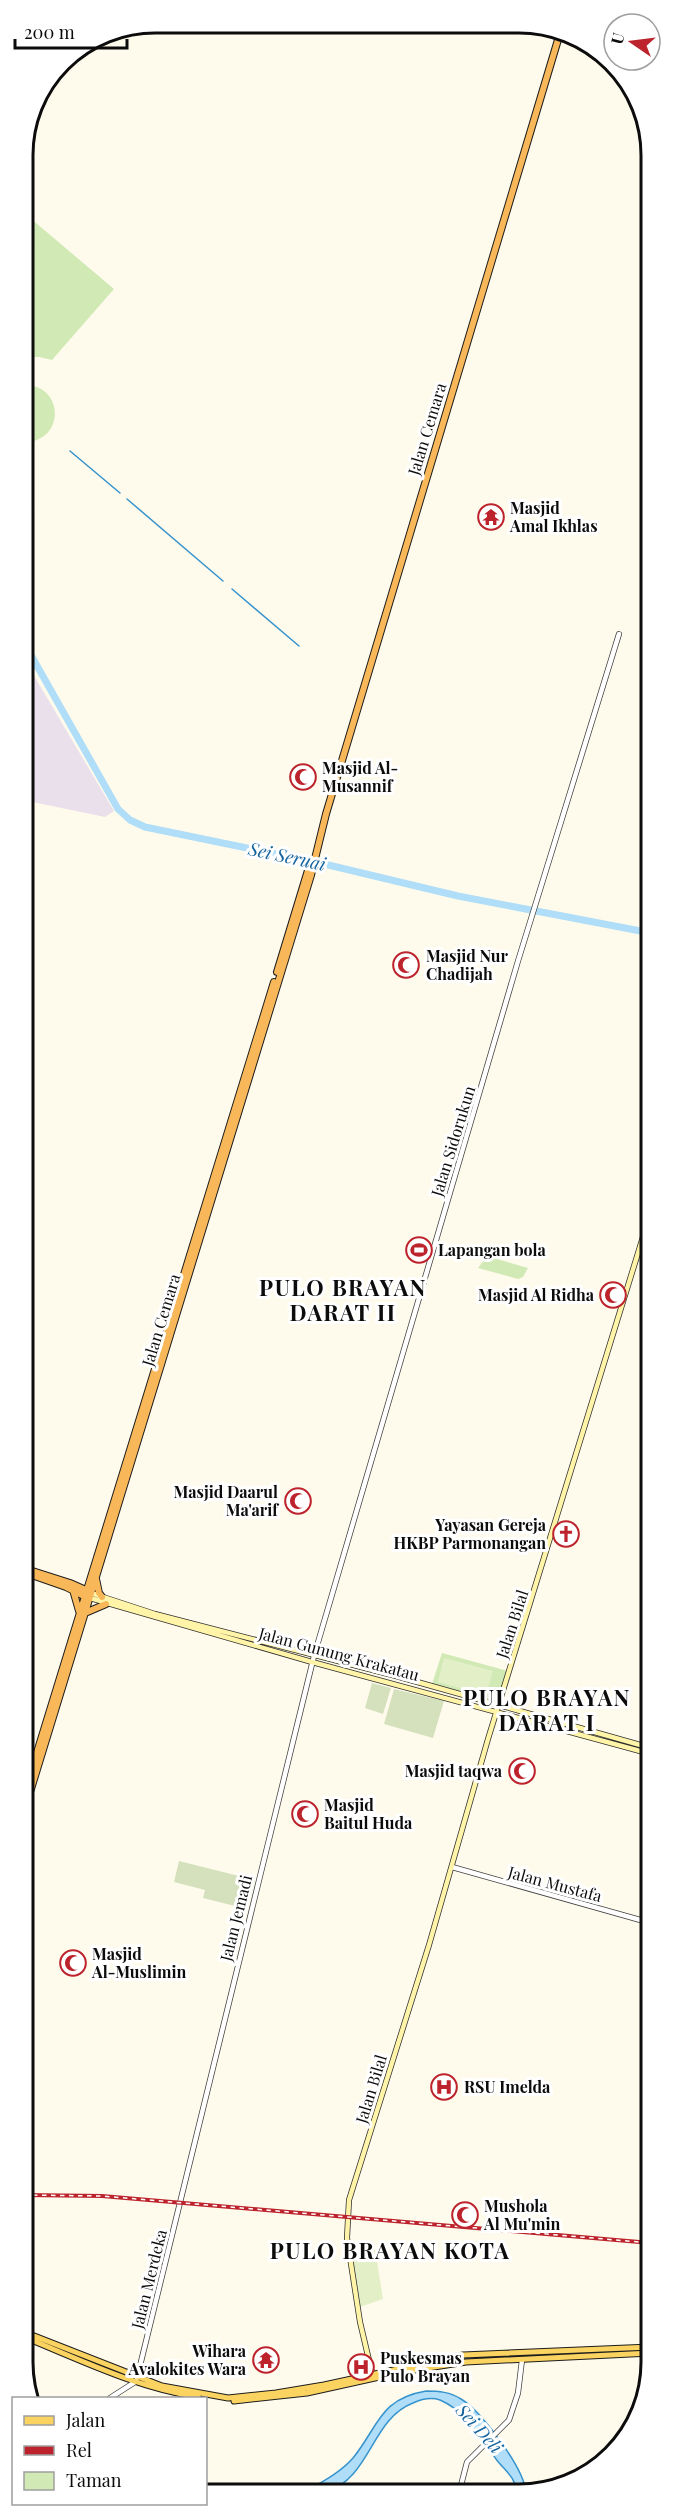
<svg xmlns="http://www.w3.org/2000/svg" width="674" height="2517" font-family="'Playfair Display',serif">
	<rect width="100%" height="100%" fill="#fffbec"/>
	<!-- industrial -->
	<path fill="#eae0eb" d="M23 657 114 811 105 817 23 800Z"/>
	<!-- green -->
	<path fill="#d1e9b5" d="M23 212 114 289 52 360 39 357H23Z
		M23 385C65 383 66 443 23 442Z
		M487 1256 528 1268 523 1277 518 1279 478 1268Z
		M442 1653 508 1671 497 1700 432 1684Z"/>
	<!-- cemetery -->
	<path fill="#d5e0bd" d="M372 1683 391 1688 383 1714 365 1708Z
		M394 1689 444 1701 433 1738 384 1724Z
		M179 1861 255 1880 247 1909 203 1898 205 1890 174 1882Z"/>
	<!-- pitch -->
	<path fill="#e3f0c7" d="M444 1658 493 1671 486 1695 438 1682Z
		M375 2249 383 2299 360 2307 352 2254Z"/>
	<!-- water -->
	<path fill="#b0ddf7" stroke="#3693ce" stroke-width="1.5" d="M426 2391C439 2391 450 2392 461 2399 482 2411 525 2470 526 2493H516C517 2478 504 2470 496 2459 480 2437 466 2411 440 2400 431 2397 422 2399 413 2403 371 2419 371 2478 326 2492 319 2494 310 2493 303 2493 320 2483 340 2473 353 2458 379 2426 379 2399 426 2391Z"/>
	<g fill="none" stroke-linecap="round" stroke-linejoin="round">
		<!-- stream -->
		<path stroke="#3693ce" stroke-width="1.5" d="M70 451 120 493
			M127 499 223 581
			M232 589 299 646"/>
		<!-- river -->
		<path stroke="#b0ddf7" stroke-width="7" d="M23 641 118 809 130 820 145 827 320 863 458 896 651 933"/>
		<!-- tertiary casing -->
		<g stroke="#3f3f3f" stroke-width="6">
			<path id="tertiary" d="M452 1867 651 1923
				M137 2378 314 1656 518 961 619 634
				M110 2398 135 2382
				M459 2493 467 2462 509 2420 518 2393 522 2360"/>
		</g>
		<!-- secondary casing -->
		<g stroke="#2e2e2e" stroke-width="6">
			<path id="secondary" d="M91 1593 155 1614 396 1676 651 1748
				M90 1598 312 1662 651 1754
				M372 2373 360 2322 347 2238 349 2200 429 1945 488 1739 651 1211"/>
		</g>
		<!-- primary casing -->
		<g stroke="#1d1d1d" stroke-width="7">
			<path id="primary" d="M24 2332 162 2386 228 2398 276 2393 324 2385 463 2355 651 2347
				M24 2337C81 2360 137 2388 198 2397
				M234 2401 307 2393 402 2372 466 2362 651 2353"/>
		</g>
		<!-- trunk casing -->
		<g stroke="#1d1d1d" stroke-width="8">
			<path id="trunk" d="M277 972 309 867
				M23 1568 70 1583 88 1591
				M23 1572 66 1587 86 1597
				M96 1579 99 1593 102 1597
				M73 1590 79 1611
				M85 1613 106 1604
				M23 1798 274 982
				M23 1815 311 875 326 814 560 33"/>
		</g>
		<!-- tertiary -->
		<use href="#tertiary" stroke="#fff" stroke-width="4.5"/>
		<!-- secondary -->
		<use href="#secondary" stroke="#fff4a7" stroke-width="4.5"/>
		<!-- primary -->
		<use href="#primary" stroke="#fad361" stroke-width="5"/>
		<!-- trunk -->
		<use href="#trunk" stroke="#f8b85a" stroke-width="6"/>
		<!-- rail casing -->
		<g stroke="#bd232c" stroke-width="4">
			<path id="rail" d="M24 2195 102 2196 651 2243"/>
		</g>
		<!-- rail -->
		<use href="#rail" stroke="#fff" stroke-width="1.5" stroke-dasharray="4.5" stroke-linecap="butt"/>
	</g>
	<!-- icons -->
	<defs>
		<g id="temple-ring" transform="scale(1.35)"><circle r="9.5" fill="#fff" stroke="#bd232c" stroke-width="1.5"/><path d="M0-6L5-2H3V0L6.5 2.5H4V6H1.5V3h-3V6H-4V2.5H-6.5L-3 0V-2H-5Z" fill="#bd232c"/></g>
		<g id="mosque-ring" transform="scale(1.35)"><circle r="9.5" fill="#fff" stroke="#bd232c" stroke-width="1.5"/><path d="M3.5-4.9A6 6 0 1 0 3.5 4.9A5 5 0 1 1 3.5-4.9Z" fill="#bd232c"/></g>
		<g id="stadium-ring" transform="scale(1.35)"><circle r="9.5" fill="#fff" stroke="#bd232c" stroke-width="1.5"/><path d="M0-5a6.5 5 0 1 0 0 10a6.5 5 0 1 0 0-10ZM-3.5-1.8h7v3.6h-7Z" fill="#bd232c"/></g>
		<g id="church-ring" transform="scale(1.35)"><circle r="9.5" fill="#fff" stroke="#bd232c" stroke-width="1.5"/><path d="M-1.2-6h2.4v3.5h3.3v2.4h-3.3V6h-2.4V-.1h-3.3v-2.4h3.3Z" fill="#bd232c"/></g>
		<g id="hospital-ring" transform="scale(1.35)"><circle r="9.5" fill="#fff" stroke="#bd232c" stroke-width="1.5"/><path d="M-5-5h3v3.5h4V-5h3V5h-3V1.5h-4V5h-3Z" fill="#bd232c"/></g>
	</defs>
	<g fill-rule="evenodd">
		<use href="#temple-ring" x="491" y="517"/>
		<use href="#mosque-ring" x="303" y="777"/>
		<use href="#mosque-ring" x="406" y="965"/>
		<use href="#stadium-ring" x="419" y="1250"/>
		<use href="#mosque-ring" x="613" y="1295"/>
		<use href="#mosque-ring" x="298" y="1501"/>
		<use href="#church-ring" x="566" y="1534"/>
		<use href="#mosque-ring" x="522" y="1771"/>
		<use href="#mosque-ring" x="305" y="1814"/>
		<use href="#mosque-ring" x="73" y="1963"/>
		<use href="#hospital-ring" x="444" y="2087"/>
		<use href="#mosque-ring" x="465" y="2215"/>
		<use href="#temple-ring" x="266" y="2360"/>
		<use href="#hospital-ring" x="361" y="2367"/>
	</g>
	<g text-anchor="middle" stroke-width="6" stroke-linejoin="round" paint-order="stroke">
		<!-- street labels -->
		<g font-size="16" fill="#0c0c0c" stroke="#fff">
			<text transform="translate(427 429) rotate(-73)" y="6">Jalan Cemara</text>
			<text transform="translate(453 1141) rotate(-73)" y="6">Jalan Sidorukun</text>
			<text transform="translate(161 1320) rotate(-73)" y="6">Jalan Cemara</text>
			<text transform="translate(512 1624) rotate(-72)" y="6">Jalan Bilal</text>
			<text transform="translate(339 1654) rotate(15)" y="6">Jalan Gunung Krakatau</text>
			<text transform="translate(555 1884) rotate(15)" y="6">Jalan Mustafa</text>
			<text transform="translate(236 1918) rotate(-76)" y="6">Jalan Jemadi</text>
			<text transform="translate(371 2089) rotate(-73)" y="6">Jalan Bilal</text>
			<text transform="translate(149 2279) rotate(-76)" y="6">Jalan Merdeka</text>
		</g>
		<!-- poi labels -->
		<g font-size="16" font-weight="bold" fill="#0c0c0c" stroke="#fff" text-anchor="start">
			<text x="510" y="514">Masjid<tspan x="510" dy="18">Amal Ikhlas</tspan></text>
			<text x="322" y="774">Masjid Al-<tspan x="322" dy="18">Musannif</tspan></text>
			<text x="426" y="962">Masjid Nur<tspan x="426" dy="18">Chadijah</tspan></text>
			<text x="438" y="1256">Lapangan bola</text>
			<text x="594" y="1301" text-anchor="end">Masjid Al Ridha</text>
			<text x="278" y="1498" text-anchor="end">Masjid Daarul<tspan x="278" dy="18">Ma'arif</tspan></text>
			<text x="546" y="1531" text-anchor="end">Yayasan Gereja<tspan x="546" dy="18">HKBP Parmonangan</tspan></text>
			<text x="502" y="1777" text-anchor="end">Masjid taqwa</text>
			<text x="324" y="1811">Masjid<tspan x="324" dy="18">Baitul Huda</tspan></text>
			<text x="92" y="1960">Masjid<tspan x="92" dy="18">Al-Muslimin</tspan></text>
			<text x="464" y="2093">RSU Imelda</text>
			<text x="484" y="2212">Mushola<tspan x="484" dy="18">Al Mu'min</tspan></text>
			<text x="246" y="2357" text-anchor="end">Wihara<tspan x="246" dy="18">Avalokites Wara</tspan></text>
			<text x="380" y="2364">Puskesmas<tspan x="380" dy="18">Pulo Brayan</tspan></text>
		</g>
		<!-- water labels -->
		<g font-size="18" font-style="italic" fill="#15649f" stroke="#fff">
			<text transform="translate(287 857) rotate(12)" y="6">Sei Seruai</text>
			<text transform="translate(479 2429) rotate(48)" y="6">Sei Deli</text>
		</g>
		<!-- district labels -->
		<g font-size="22" font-weight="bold" letter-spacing="1.5" fill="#0c0c0c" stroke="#fff">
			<text x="343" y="1296">PULO BRAYAN<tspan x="343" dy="25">DARAT II</tspan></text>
			<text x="547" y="1706">PULO BRAYAN<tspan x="547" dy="25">DARAT I</tspan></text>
			<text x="390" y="2259">PULO BRAYAN KOTA</text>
		</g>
	</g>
	<!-- crop -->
	<path d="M0 0H674V2517H0ZM155 33H519A122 122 0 0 1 641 155V2362A122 122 0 0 1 519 2484H155A122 122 0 0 1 33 2362V155A122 122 0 0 1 155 33Z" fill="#fff" fill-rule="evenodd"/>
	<path fill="none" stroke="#0c0c0c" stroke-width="3" d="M155 33H519A122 122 0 0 1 641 155V2362A122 122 0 0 1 519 2484H155A122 122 0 0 1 33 2362V155A122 122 0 0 1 155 33Z"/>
	<!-- legend -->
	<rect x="12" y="2397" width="195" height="108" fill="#ffffff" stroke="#9e9e9e" stroke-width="1.5"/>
	<rect x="24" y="2416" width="30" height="9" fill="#fad361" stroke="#9e9e9e" stroke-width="1.5"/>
	<text x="66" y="2427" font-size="18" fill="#0c0c0c">Jalan</text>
	<rect x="24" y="2446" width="30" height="9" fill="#bd232c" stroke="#9e9e9e" stroke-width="1.5"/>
	<text x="66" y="2457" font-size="18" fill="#0c0c0c">Rel</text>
	<rect x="24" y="2472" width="30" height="18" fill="#d1e9b5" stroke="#9e9e9e" stroke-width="1.5"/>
	<text x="66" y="2487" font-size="18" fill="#0c0c0c">Taman</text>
	<!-- north arrow -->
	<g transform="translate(632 42) rotate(284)"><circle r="28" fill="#ffffff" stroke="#9e9e9e" stroke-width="1.5"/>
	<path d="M0-4.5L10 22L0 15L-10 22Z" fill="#bd232c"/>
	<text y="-9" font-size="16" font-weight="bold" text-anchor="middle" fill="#0c0c0c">U</text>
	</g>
	<!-- scale -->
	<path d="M15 39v9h112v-9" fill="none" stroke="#0c0c0c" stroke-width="3"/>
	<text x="24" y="39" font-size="18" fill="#0c0c0c" stroke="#ffffff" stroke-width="4.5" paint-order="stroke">200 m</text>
</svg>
